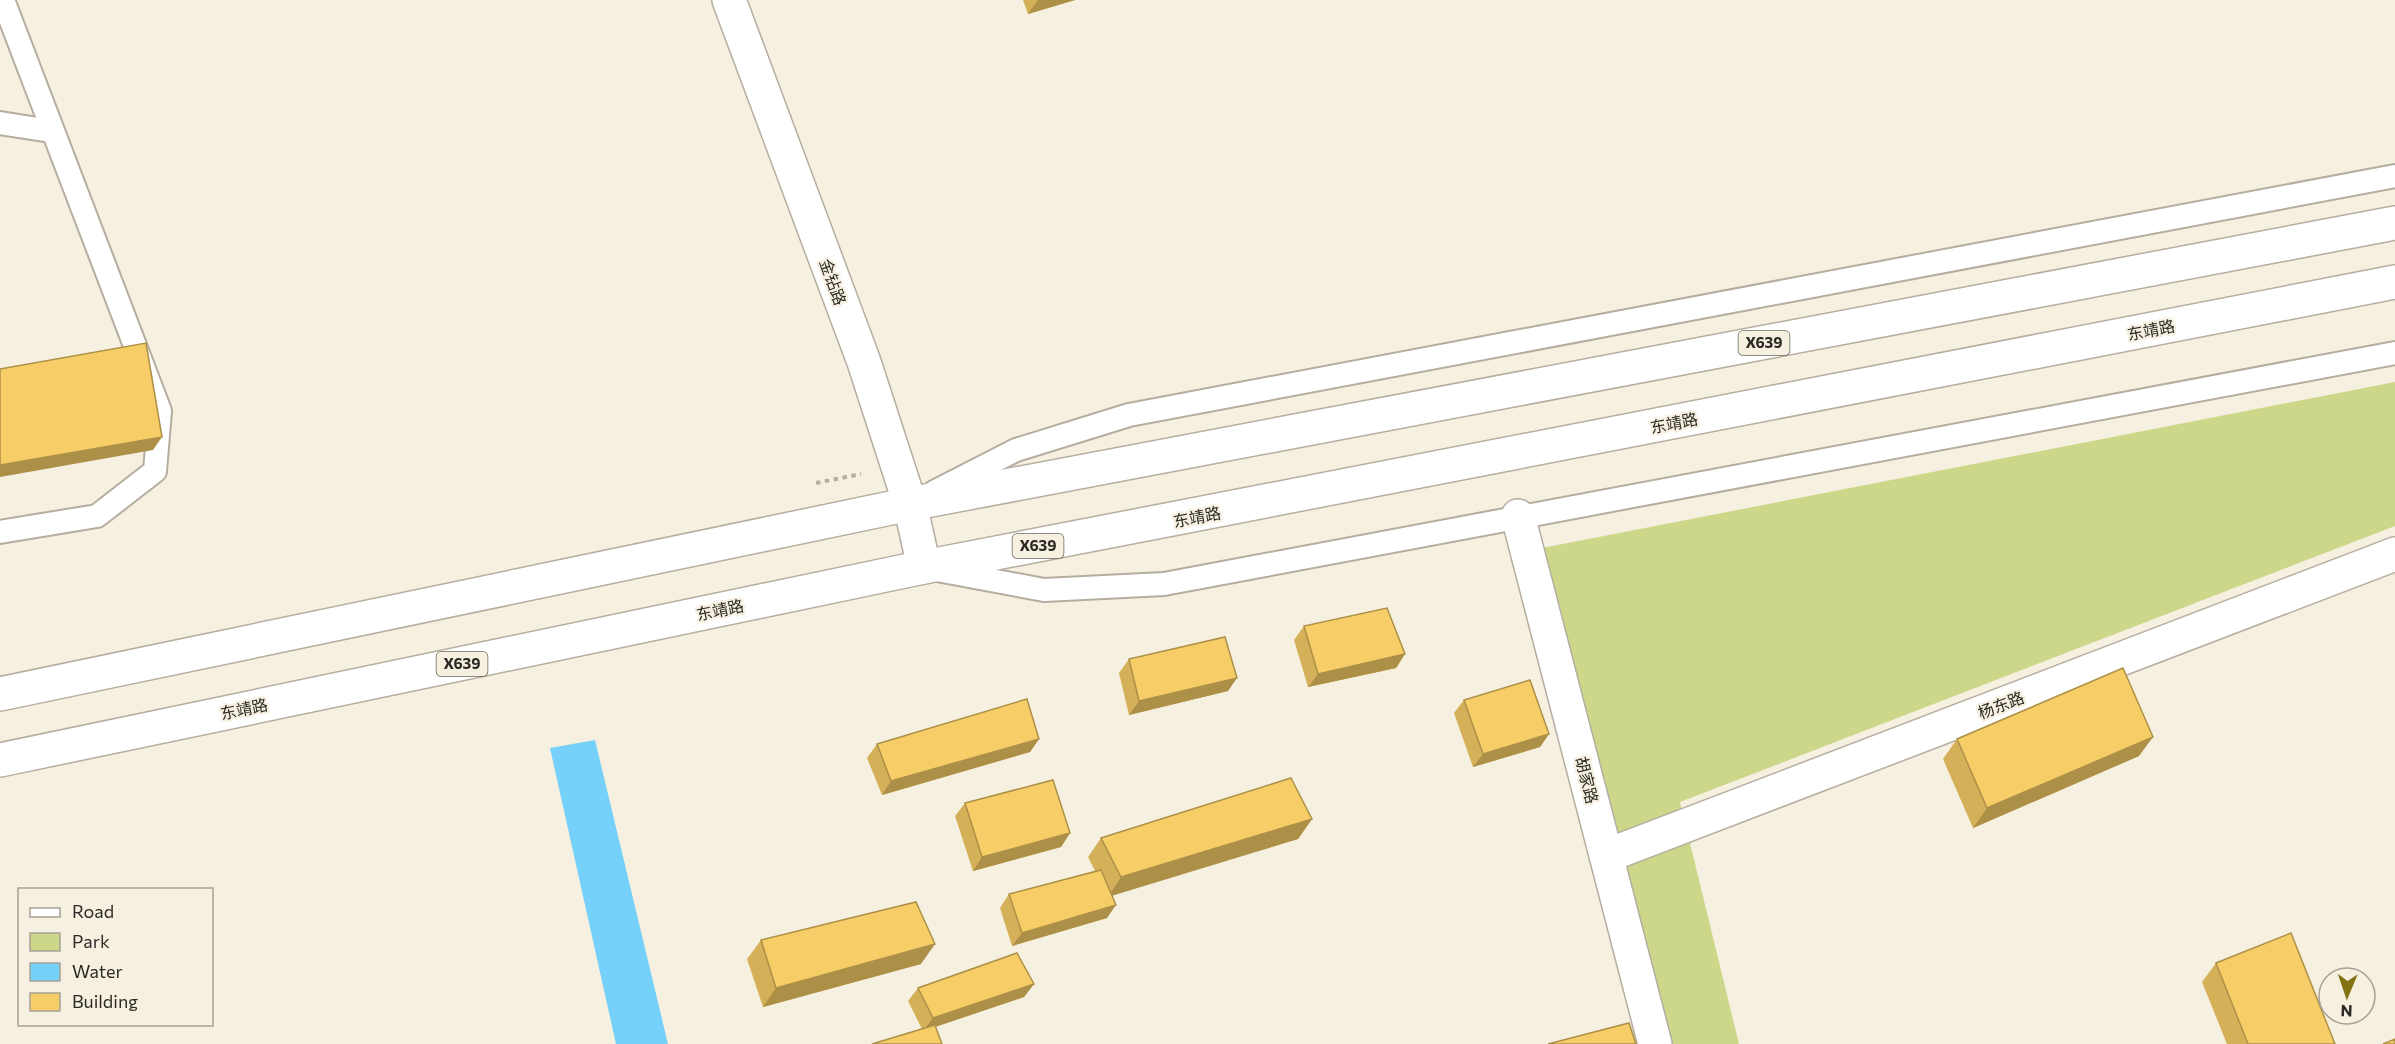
<svg xmlns="http://www.w3.org/2000/svg" width="2395" height="1044" font-family="Commissioner,'Noto Sans SC',sans-serif">
	<rect width="100%" height="100%" fill="#f6f0e0"/>
	<!-- green -->
	<path fill="#cdd78a" d="M2395 382V526L1680 802 1739 1044H1668L1537 549Z"/>
	<!-- water -->
	<path fill="#75d1f9" d="M595 740 668 1044H616L550 748Z"/>
	<g fill="none" stroke-linecap="round" stroke-linejoin="round">
		<!-- lane casing -->
		<g stroke="#b5aea0" stroke-width="26">
			<path id="lane" d="M0 123 51 131
				M934 492 1016 450 1129 415 2395 176
				M0 532 97 516 155 471 160 411 3 0
				M937 570 1044 590 1164 584 2395 353"/>
		</g>
		<!-- street casing -->
		<g stroke="#b5aea0" stroke-width="36">
			<path id="street" d="M1518 516 1655 1044
				M1606 856 2395 554"/>
		</g>
		<!-- secondary casing -->
		<g stroke="#b5aea0" stroke-width="36">
			<path id="secondary" d="M729 0 864 362 910 504 924 567"/>
		</g>
		<!-- primary casing -->
		<g stroke="#b5aea0" stroke-width="36">
			<path id="primary" d="M0 694 910 504 2395 223
				M0 760 924 567 2395 282"/>
		</g>
		<!-- path -->
		<path stroke="#b3aea2" stroke-width="4" stroke-dasharray="4.5 4.5" stroke-linecap="butt" d="M816 483 861 474"/>
		<!-- lane -->
		<use href="#lane" stroke="#fff" stroke-width="22"/>
		<!-- street -->
		<use href="#street" stroke="#fff" stroke-width="33"/>
		<!-- secondary -->
		<use href="#secondary" stroke="#fff" stroke-width="33"/>
		<!-- primary -->
		<use href="#primary" stroke="#fff" stroke-width="33"/>
	</g>
	<!-- wall -->
	<path fill="#d4b059" d="M1023 0H1075L1028 14Z
		M1304 626 1405 654 1396 668 1308 687 1294 640Z
		M1129 659 1228 691 1129 715 1119 673Z
		M1464 700 1549 734 1540 747 1473 767 1454 713Z
		M1039 739 1030 752 882 795 867 758 877 744Z
		M1957 739 2139 756 1973 828 1943 759Z
		M965 803 1070 833 1061 847 973 871 955 816Z
		M1312 819 1298 839 1112 895 1107 918 1012 946 1000 908 1009 894 1095 871 1088 857 1101 838Z
		M761 940 921 964 763 1007 747 959Z
		M2216 963 2335 1044H2227L2202 982Z
		M1034 984 1024 997 935 1027 922 1029 908 1001 918 988Z"/>
	<!-- shaded-wall -->
	<path fill="#ad9048" d="M1038 0H1075L1028 14Z
		M162 437 153 450 0 477V465Z
		M1405 654 1396 668 1308 687 1318 674Z
		M1237 678 1228 691 1129 715 1139 701Z
		M1549 734 1540 747 1473 767 1483 754Z
		M2153 737 2139 756 1973 828 1987 808Z
		M1039 739 1030 752 882 795 891 781Z
		M1312 819 1298 839 1108 897 1121 877Z
		M1070 833 1061 847 973 871 982 857Z
		M1116 905 1107 918 1012 946 1022 933Z
		M935 944 921 964 763 1007 776 988Z
		M1034 984 1024 997 923 1031 933 1018Z"/>
	<!-- building -->
	<path fill="#f7cd67" stroke="#ad9048" stroke-width="1.5" d="M146 343 162 437 0 465V369Z
		M1387 608 1405 654 1318 674 1304 626Z
		M1225 637 1237 678 1139 701 1129 659Z
		M2123 668 2153 737 1987 808 1957 739Z
		M1530 680 1549 734 1483 754 1464 700Z
		M1027 699 1039 739 891 781 877 744Z
		M1291 778 1312 819 1121 877 1101 838Z
		M1053 780 1070 833 982 857 965 803Z
		M1101 870 1116 905 1022 933 1009 894Z
		M916 902 935 944 776 988 761 940Z
		M2291 933 2335 1044H2248L2216 963Z
		M1017 953 1034 984 933 1018 918 988Z
		M1629 1023 1636 1044H1548Z
		M935 1025 942 1044H872Z
		M2395 1039V1044H2383Z"/>
	<g text-anchor="middle" stroke-width="4.5" stroke-linejoin="round" paint-order="stroke">
		<!-- shield labels -->
		<g fill="#f6f0e0" stroke="#69655d" stroke-width="1.5">
			<rect x="1738.5" y="331" width="51" height="24" rx="4.5"/>
			<rect x="1012.5" y="534" width="51" height="24" rx="4.5"/>
			<rect x="436.5" y="652" width="51" height="24" rx="4.5"/>
		</g>
		<g font-size="15" font-weight="bold" fill="#2d2a25">
			<text x="1764" y="348">X639</text>
			<text x="1038" y="551">X639</text>
			<text x="462" y="669">X639</text>
		</g>
		<!-- street labels -->
		<g font-size="16" fill="#2d2a25" stroke="#f6f0e0">
			<text transform="translate(833 282) rotate(70)" y="6">金钻路</text>
			<text transform="translate(2151 330) rotate(-11)" y="6">东靖路</text>
			<text transform="translate(1674 423) rotate(-11)" y="6">东靖路</text>
			<text transform="translate(1197 517) rotate(-11)" y="6">东靖路</text>
			<text transform="translate(720 610) rotate(-12)" y="6">东靖路</text>
			<text transform="translate(2001 705) rotate(-21)" y="6">杨东路</text>
			<text transform="translate(244 709) rotate(-12)" y="6">东靖路</text>
			<text transform="translate(1587 780) rotate(76)" y="6">胡家路</text>
		</g>
	</g>
	<!-- legend -->
	<rect x="18" y="888" width="195" height="138" fill="#f6f0e0" stroke="#a6a195" stroke-width="1.5"/>
	<rect x="30" y="908" width="30" height="9" fill="#ffffff" stroke="#a6a195" stroke-width="1.5"/>
	<text x="72" y="918" font-size="18" fill="#2d2a25">Road</text>
	<rect x="30" y="933" width="30" height="18" fill="#cdd78a" stroke="#a6a195" stroke-width="1.5"/>
	<text x="72" y="948" font-size="18" fill="#2d2a25">Park</text>
	<rect x="30" y="963" width="30" height="18" fill="#75d1f9" stroke="#a6a195" stroke-width="1.5"/>
	<text x="72" y="978" font-size="18" fill="#2d2a25">Water</text>
	<rect x="30" y="993" width="30" height="18" fill="#f7cd67" stroke="#a6a195" stroke-width="1.5"/>
	<text x="72" y="1008" font-size="18" fill="#2d2a25">Building</text>
	<!-- north arrow -->
	<g transform="translate(2347 996) rotate(182)"><circle r="28" fill="#f6f0e0" stroke="#a6a195" stroke-width="1.5"/>
	<path d="M0-4.5L10 22L0 15L-10 22Z" fill="#847212"/>
	<text y="-9" font-size="16" font-weight="bold" text-anchor="middle" fill="#2d2a25">N</text>
	</g>
</svg>
